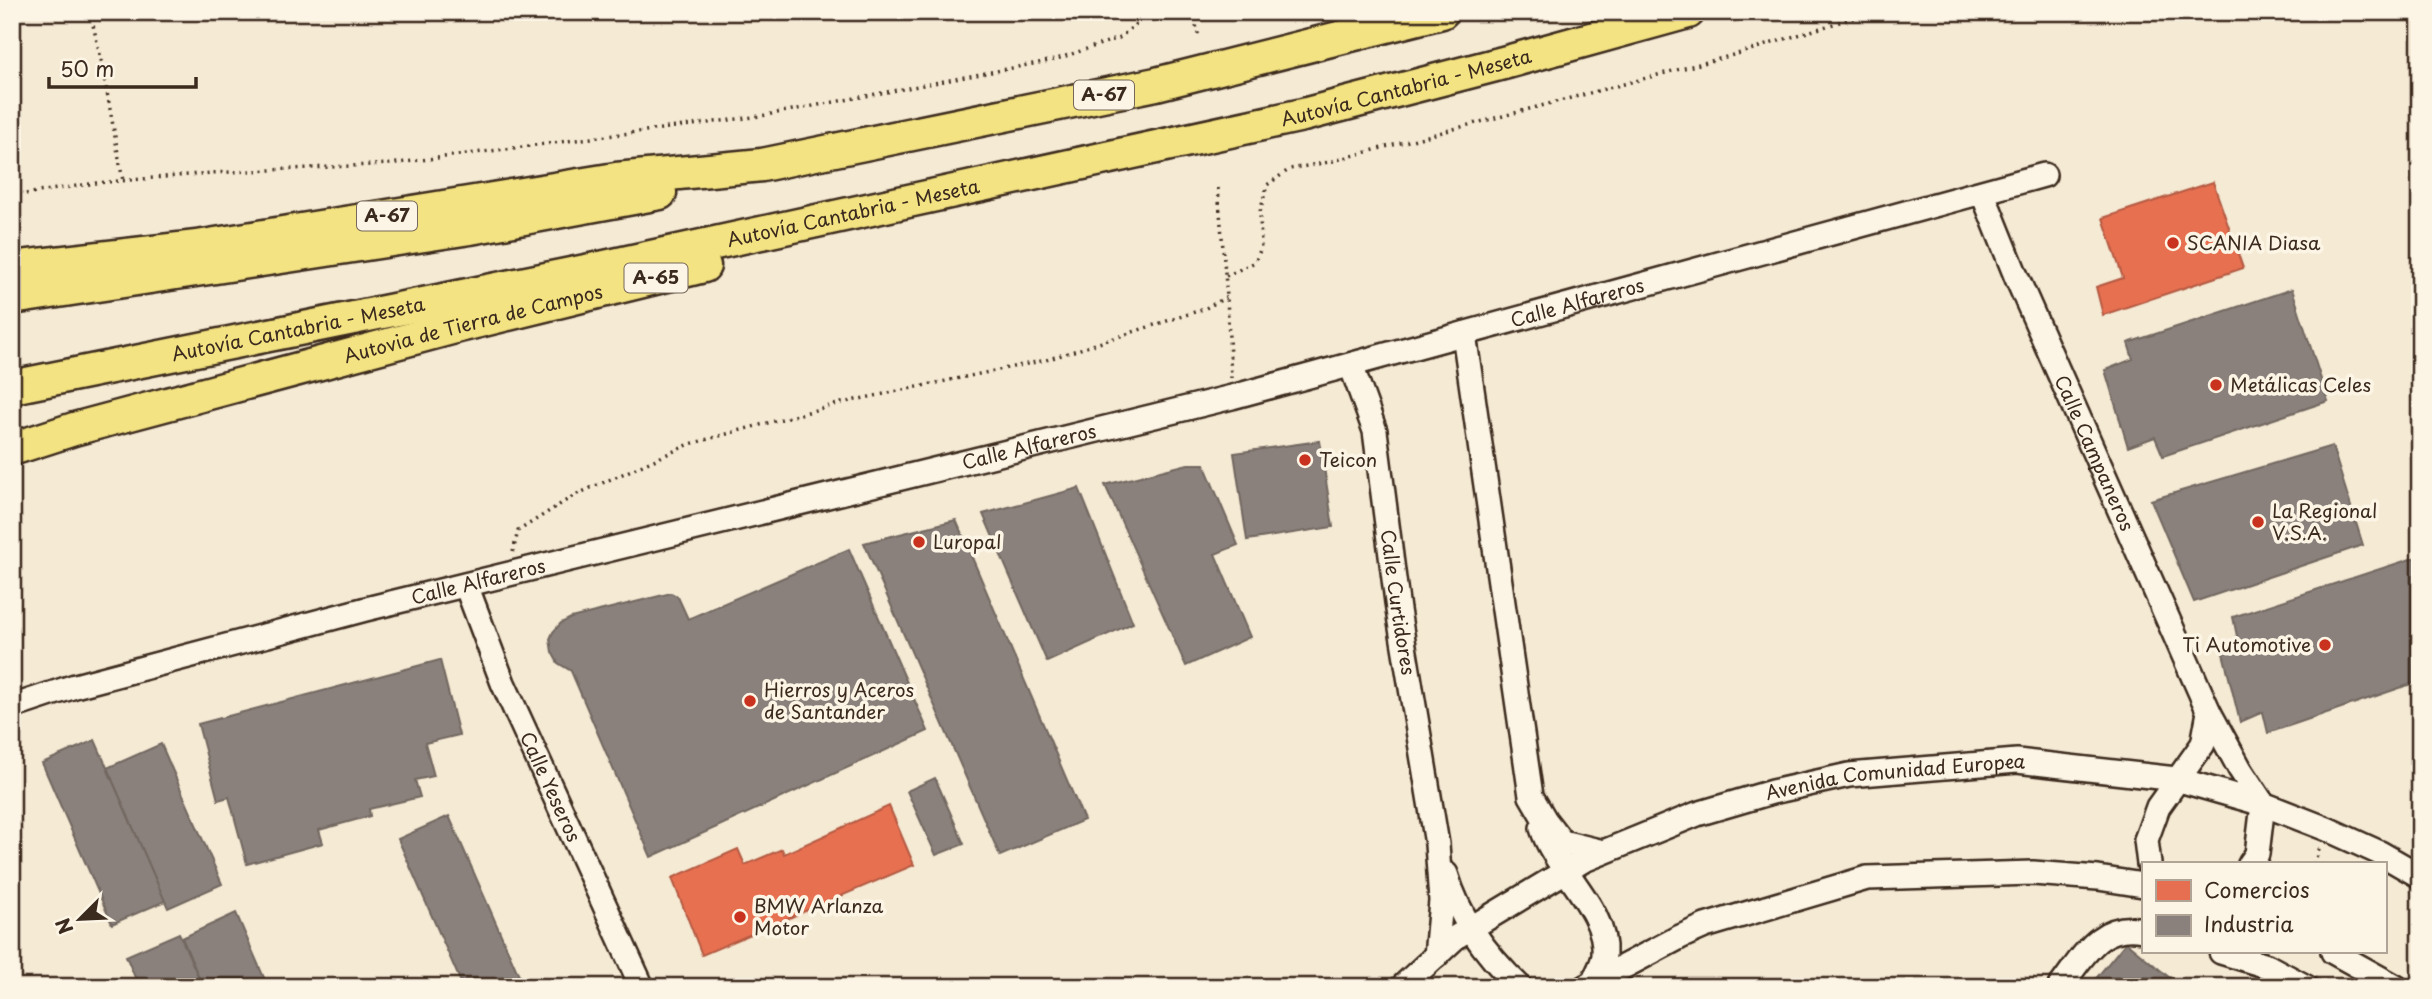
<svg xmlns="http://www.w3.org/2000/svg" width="2432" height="999" font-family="'Playpen Sans',sans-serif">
	<rect width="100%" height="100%" fill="#f5ead4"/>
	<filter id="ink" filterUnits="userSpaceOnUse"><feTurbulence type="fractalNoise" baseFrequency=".0143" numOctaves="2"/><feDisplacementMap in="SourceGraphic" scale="14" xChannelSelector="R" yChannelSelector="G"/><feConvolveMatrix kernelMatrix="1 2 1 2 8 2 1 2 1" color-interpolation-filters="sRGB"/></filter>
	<g filter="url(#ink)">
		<!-- shops -->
		<path fill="#e76f51" stroke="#b35a42" stroke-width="2" d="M2213 182 2243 268 2103 315 2096 287 2123 278 2103 218Z
			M889 806 914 865 702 955 672 878 738 849 745 865 782 849 784 854Z"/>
		<!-- industry -->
		<path fill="#8a817c" stroke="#726760" stroke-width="2" d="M2292 289 2328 401 2163 456 2155 437 2128 447 2105 370 2133 359 2128 343Z
			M1320 441 1333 527 1247 540 1234 453Z
			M2332 446 2363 545 2194 602 2151 500Z
			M1188 464H1204L1238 545 1215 554 1250 637 1186 666 1105 485Z
			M1079 488 1133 623 1047 662 983 514Z
			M956 520 1084 820 1000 856 864 543Z
			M849 549 928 731 651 857 571 671 558 663 552 652 550 639 553 632 561 623 571 618 671 593 678 597 688 619Z
			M2420 556V681L2268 733 2263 712 2240 722 2222 649 2238 641 2233 617Z
			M440 660 459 735 425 743 434 776 415 780 420 797 369 809 370 816 319 830 323 843 247 864 229 797 218 800 198 724Z
			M95 740 165 901 112 924 42 763Z
			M161 744 222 884 168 908 107 768Z
			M935 778 964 844 936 855 907 791Z
			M449 816 523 985 519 987H463L398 839Z
			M236 913 268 987H203L182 938Z
			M179 933 203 987H139L126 956Z
			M2126 942 2181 987H2089Z"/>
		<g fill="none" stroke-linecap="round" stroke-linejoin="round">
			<!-- minor casing -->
			<g stroke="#3b2a1e" stroke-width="28">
				<g id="minor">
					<path id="s1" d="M1983 194 2016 276 2209 712 2240 769 2263 804 2257 854 2250 864"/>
					<path d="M1464 334 1531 796 1545 820 1562 842 1603 852"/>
					<path id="s2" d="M1351 365 1375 431 1398 610 1437 844 1441 901 1436 956"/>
					<path id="s3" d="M466 585 503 683 642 987"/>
					<path id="s4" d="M12 707 75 686 366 609 1232 397 2044 175"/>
					<path d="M1542 828C1555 870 1608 910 1604 955 1603 964 1597 973 1594 981"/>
					<path d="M2149 864 2146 840 2158 807 2203 744 2209 712"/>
					<path d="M1446 874C1459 918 1487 956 1520 987"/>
					<path d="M2221 952 2267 966 2306 987"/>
					<path d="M2333 952 2396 987"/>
					<path id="s5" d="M1402 987 1456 937 1584 860 1697 814 1772 792 1849 775 2017 761 2176 779 2263 804 2327 829 2380 853 2420 876"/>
					<path d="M1585 987 1680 937 1705 926 1867 878 2033 873 2098 878 2143 885"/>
					<path d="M2060 987C2083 957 2100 921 2143 930"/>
				</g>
			</g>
			<!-- highway casing -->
			<g stroke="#3b2a1e" stroke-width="37">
				<g id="highway">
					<path d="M12 268 197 247 616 179 762 165 1156 84 1442 12"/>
					<path d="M12 298 470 228 660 193"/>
					<path id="s6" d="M12 387 596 269 1303 115 1507 62 1688 12"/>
					<path id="s7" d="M12 449 74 429 459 326 704 266"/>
				</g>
			</g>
			<!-- path -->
			<path stroke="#3b2a1e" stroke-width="3.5" stroke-dasharray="2 5" stroke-linecap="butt" d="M90 12 101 59 123 181
				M1193 12 1199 38
				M1218 188 1227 297 1231 378
				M12 196 96 183 211 173 390 164 761 116 1054 60 1119 38 1140 21 1143 12
				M1226 276 1255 262 1261 248 1260 212 1267 185 1290 169 1329 162 1737 54 1872 12
				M513 552 518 531 575 495 690 444 841 403 1046 360 1204 309 1227 297
				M2314 864 2320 847"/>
			<!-- minor -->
			<use href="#minor" stroke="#fcf5e5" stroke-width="23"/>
			<!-- highway -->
			<use href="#highway" stroke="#f4e382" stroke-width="32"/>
		</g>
	</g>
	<!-- markers -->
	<g fill="#c8321e" stroke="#fcf5e5" stroke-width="2.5">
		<circle cx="2173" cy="243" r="7"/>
		<circle cx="2216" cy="385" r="7"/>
		<circle cx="1305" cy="460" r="7"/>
		<circle cx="2258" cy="522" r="7"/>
		<circle cx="919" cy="542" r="7"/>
		<circle cx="2325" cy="645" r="7"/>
		<circle cx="750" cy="701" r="7"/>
		<circle cx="740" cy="917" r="7"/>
	</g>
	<g text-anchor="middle" stroke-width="7" stroke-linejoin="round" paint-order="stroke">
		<!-- shield labels -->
		<g fill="#fcf5e5" stroke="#75675a" stroke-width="2">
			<rect x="1074" y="80.5" width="60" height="29" rx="5"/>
			<rect x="357" y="201.5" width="60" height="29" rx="5"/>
			<rect x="624.5" y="263.5" width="63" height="29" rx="5"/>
		</g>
		<g font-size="18" font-weight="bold" fill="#3b2a1e">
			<text x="1104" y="101">A-67</text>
			<text x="387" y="222">A-67</text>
			<text x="656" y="284">A-65</text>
		</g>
		<!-- street labels -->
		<g font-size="19" fill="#3b2a1e" stroke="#fcf5e5">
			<text dy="7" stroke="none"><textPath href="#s6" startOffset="1426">Autovía Cantabria - Meseta</textPath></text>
			<text dy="7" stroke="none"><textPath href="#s6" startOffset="859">Autovía Cantabria - Meseta</textPath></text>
			<text dy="7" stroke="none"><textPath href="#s4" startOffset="1617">Calle Alfareros</textPath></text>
			<text dy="7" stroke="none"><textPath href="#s7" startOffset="478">Autovia de Tierra de Campos</textPath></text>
			<text dy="7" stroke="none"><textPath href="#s6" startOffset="292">Autovía Cantabria - Meseta</textPath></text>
			<text dy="7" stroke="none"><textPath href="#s4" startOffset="1050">Calle Alfareros</textPath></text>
			<text dy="7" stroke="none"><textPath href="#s1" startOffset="282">Calle Campaneros</textPath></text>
			<text dy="7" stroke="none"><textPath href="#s4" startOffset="483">Calle Alfareros</textPath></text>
			<text dy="7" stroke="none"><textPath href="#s2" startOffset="243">Calle Curtidores</textPath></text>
			<text dy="7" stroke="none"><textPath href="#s5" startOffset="548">Avenida Comunidad Europea</textPath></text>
			<text dy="7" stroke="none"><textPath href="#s3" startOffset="219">Calle Yeseros</textPath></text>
		</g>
		<!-- poi labels -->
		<g font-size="19" fill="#3b2a1e" stroke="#fcf5e5" text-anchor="start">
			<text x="2187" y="250">SCANIA Diasa</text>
			<text x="2230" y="392">Metálicas Celes</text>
			<text x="1319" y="467">Teicon</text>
			<text x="2272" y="518">La Regional<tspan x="2272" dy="22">V.S.A.</tspan></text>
			<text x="933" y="549">Luropal</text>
			<text x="2311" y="652" text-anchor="end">Ti Automotive</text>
			<text x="764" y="697">Hierros y Aceros<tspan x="764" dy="22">de Santander</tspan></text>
			<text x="754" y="913">BMW Arlanza<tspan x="754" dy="22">Motor</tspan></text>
		</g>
	</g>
	<!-- margin -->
	<rect width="2432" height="999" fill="none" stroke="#fcf5e5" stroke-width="42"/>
	<rect x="21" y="21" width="2390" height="957" fill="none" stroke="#3b2a1e" stroke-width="2.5" filter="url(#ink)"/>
	<!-- legend -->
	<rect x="2142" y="862" width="245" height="91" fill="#fcf5e5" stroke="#afa495" stroke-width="2"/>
	<rect x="2156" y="880" width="35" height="21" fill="#e76f51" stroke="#afa495" stroke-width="2"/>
	<text x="2204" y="898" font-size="21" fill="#3b2a1e">Comercios</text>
	<rect x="2156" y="915" width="35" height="21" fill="#8a817c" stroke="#afa495" stroke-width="2"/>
	<text x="2204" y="932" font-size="21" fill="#3b2a1e">Industria</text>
	<!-- north arrow -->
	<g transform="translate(80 919) rotate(246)" stroke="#fcf5e5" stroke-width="5" paint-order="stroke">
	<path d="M0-5L12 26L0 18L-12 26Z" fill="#3b2a1e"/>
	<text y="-10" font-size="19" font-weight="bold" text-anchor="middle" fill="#3b2a1e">N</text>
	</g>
	<!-- scale -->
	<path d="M49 77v10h147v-10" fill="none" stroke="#3b2a1e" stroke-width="3.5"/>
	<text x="60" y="77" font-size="21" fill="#3b2a1e" stroke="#fcf5e5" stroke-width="5" paint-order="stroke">50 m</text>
</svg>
